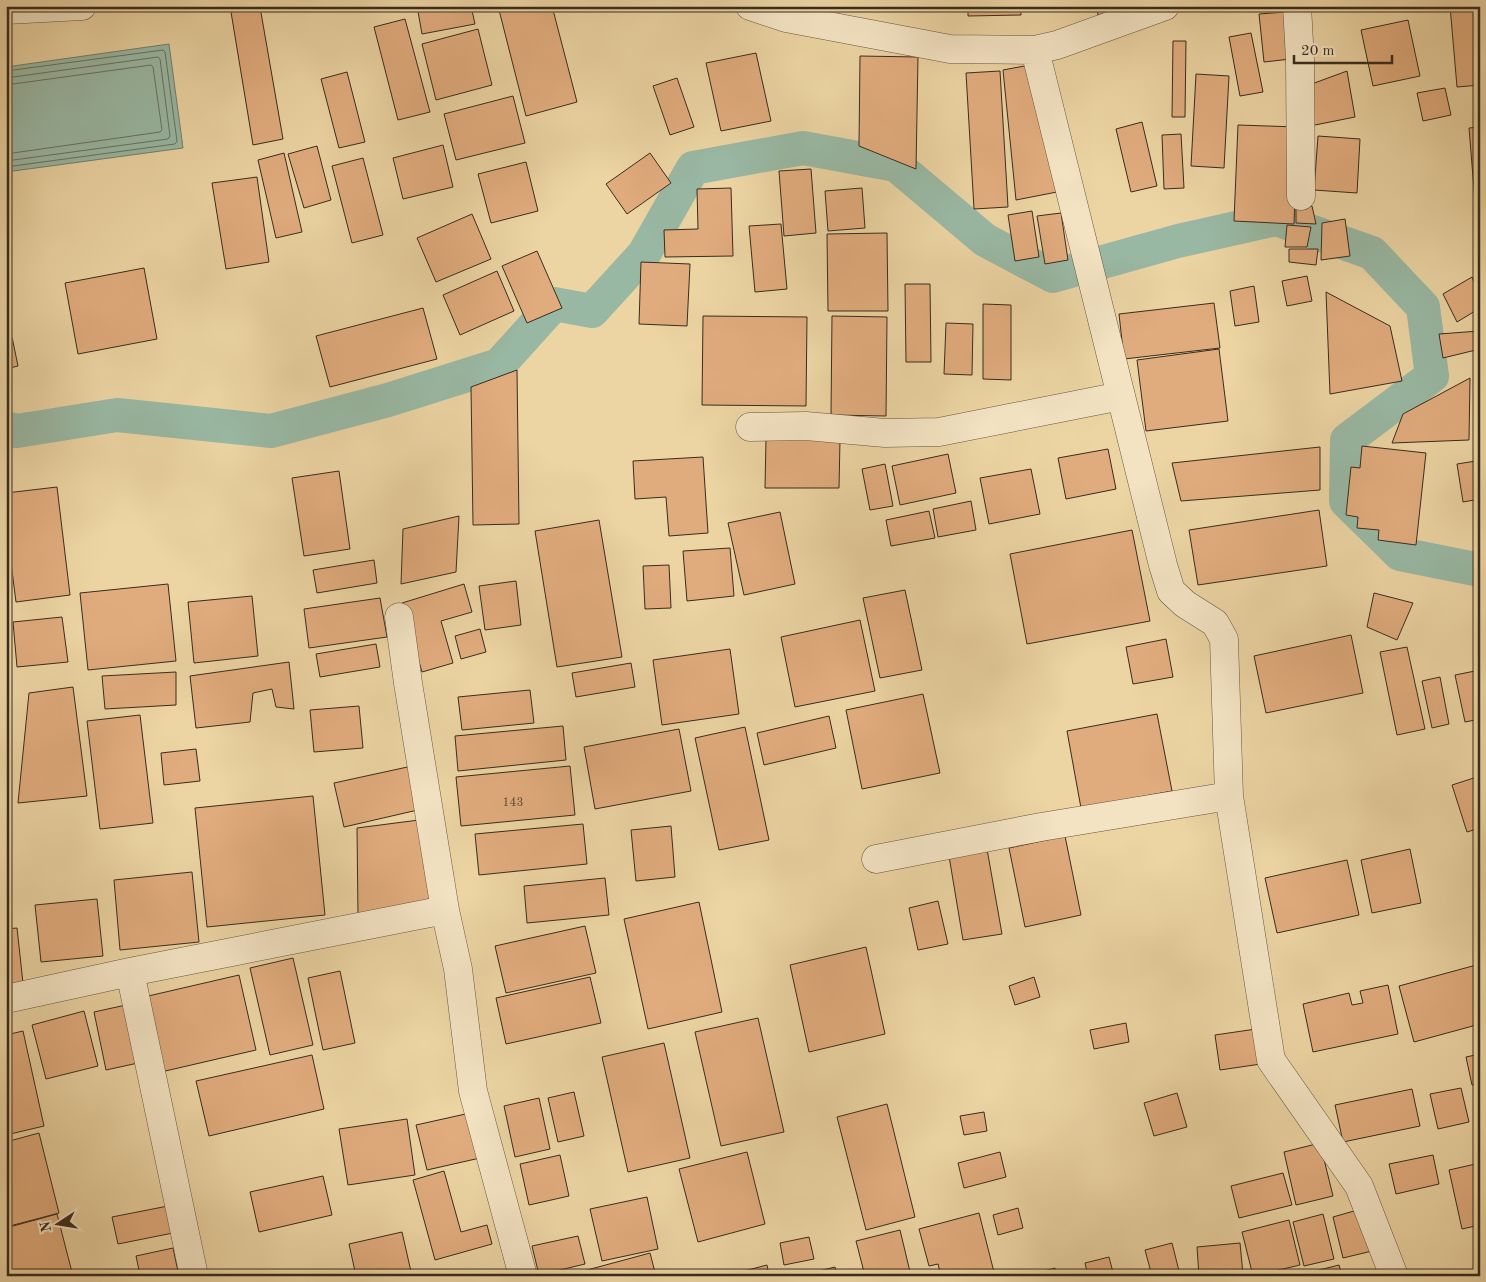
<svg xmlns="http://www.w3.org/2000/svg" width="1486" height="1282" font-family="'Old Standard TT',serif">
	<rect width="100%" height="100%" fill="#ecd4a3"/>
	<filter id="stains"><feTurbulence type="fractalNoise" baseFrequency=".004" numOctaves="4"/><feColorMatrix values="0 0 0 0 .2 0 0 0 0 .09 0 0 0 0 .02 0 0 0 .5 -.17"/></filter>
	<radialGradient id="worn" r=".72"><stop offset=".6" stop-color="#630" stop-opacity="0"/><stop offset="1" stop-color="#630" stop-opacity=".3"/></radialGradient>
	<!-- water -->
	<path fill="#99b8a4" stroke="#72806f" d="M169 44 183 148 6 172V67Z"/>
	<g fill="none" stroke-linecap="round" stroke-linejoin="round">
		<!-- shore -->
		<path stroke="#687262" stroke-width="1" d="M6 71 163 50 165 52 177 141 175 144 6 167
			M6 78 158 57 160 59 170 136 168 139 6 161
			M6 85 151 65 153 67 162 130 160 132 6 154"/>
		<!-- canal -->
		<path stroke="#99b8a4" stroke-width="34" d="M6 428 17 431 117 415 271 431 388 400 499 365 554 304 592 311 644 254 693 168 803 148 896 165 985 240 1053 276 1178 241 1276 219 1372 253 1423 307 1432 376 1347 440 1346 501 1400 554 1480 570"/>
	</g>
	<!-- building -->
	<path fill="#e1ac7d" stroke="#382c1f" d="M417 6H471L475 24 422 34Z
		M498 6H552L577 102 526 116Z
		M968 6H1021V15L968 16Z
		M1096 6H1138L1098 15Z
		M1450 6H1480V85L1457 87Z
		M260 7 283 139 253 145 231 12Z
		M1286 12 1291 59 1264 62 1259 14Z
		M405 19 430 112 398 120 374 27Z
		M1408 20 1420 76 1373 86 1361 30Z
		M478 29 492 85 436 100 422 44Z
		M1251 33 1263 92 1240 96 1229 37Z
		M1173 41H1186L1185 117H1172Z
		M756 53 771 121 721 131 706 63Z
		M860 56 918 57 916 169 859 146Z
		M1035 64 1062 191 1016 200 1003 70Z
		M1000 71 1008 207 974 209 966 73Z
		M1347 71 1355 117 1310 126 1309 85Z
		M347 72 365 142 339 148 321 79Z
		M1196 74 1229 76 1224 168 1191 166Z
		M677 78 694 127 670 135 653 86Z
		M1445 88 1451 115 1423 121 1417 93Z
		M513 96 525 143 456 160 444 114Z
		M1142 122 1157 186 1131 192 1116 129Z
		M1238 125 1297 127 1294 224 1234 221Z
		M1480 127V214H1476L1469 128Z
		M1181 134 1184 188 1164 189 1162 135Z
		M1318 136 1360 139 1357 193 1314 190Z
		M443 145 453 187 403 199 393 158Z
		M317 146 331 200 304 208 288 154Z
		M284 153 302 232 276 238 258 160Z
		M650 153 671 183 627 214 606 184Z
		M363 158 383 235 352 243 332 166Z
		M526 162 538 211 491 223 478 174Z
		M811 169 816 233 784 236 779 171Z
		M257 177 269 262 226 269 212 183Z
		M731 188 733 256 665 257 664 230 698 229 697 189Z
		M862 188 865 228 828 231 825 191Z
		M1312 206 1316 224 1296 223V208Z
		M1032 211 1039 257 1015 261 1008 215Z
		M1061 213 1068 260 1045 264 1037 216Z
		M472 214 491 259 436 282 417 238Z
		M1345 219 1350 256 1321 260 1322 223Z
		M781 224 787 289 755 292 749 226Z
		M1287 225 1311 227 1307 247H1285Z
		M887 233 888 311H828L827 234Z
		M1289 249H1318L1316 265 1289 262Z
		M537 251 562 308 527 323 502 266Z
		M641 262 690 264 687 326 639 324Z
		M144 268 157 339 78 354 65 283Z
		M497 271 514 311 460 335 443 295Z
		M1307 276 1312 301 1287 306 1282 281Z
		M1472 277 1480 295V308L1457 322 1443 294Z
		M905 284H930L931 362H906Z
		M1254 286 1259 322 1235 326 1230 291Z
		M1326 292 1390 326 1402 381 1330 394Z
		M1214 303 1220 348 1124 359 1119 314Z
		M983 304 1011 305V380L983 379Z
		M423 308 437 359 330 387 316 336Z
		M703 316 807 317 806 406 702 405Z
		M832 316 887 317 886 416 831 415Z
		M946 323 973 324 972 375 944 374Z
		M1479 331 1480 349 1443 358 1439 334Z
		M12 337 18 366 6 369V338Z
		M1219 349 1228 421 1146 431 1137 360Z
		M517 370 519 524 473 525 471 387Z
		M1470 378 1469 440 1392 443 1403 414Z
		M766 439 840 440 839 488H765Z
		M1362 446 1426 453 1416 545 1378 540 1379 530 1357 528 1358 517 1346 515 1351 467 1360 468Z
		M1320 447V490L1181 501 1172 463Z
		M1108 449 1116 489 1066 499 1058 458Z
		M948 454 956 493 900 505 892 466Z
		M703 457 708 533 669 536 666 497 635 499 633 461Z
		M1476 461 1480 480V499L1463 502 1457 464Z
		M885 464 893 506 870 510 862 469Z
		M1031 469 1040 514 989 524 980 478Z
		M339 471 350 549 304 556 292 478Z
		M57 487 70 595 16 602 6 524V493Z
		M971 501 976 530 938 537 933 509Z
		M1319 510 1327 566 1198 585 1189 530Z
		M929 511 935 538 891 546 886 520Z
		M780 512 795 584 744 595 728 523Z
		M459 516 456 572 401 584 403 529Z
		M599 520 622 657 557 667 535 531Z
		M1132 530 1150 621 1027 644 1010 554Z
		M730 548 734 596 687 601 683 551Z
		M374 560 377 583 317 593 313 570Z
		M669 565 671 608 645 609 643 566Z
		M516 581 521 625 485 630 479 586Z
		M168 584 176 661 88 670 80 593Z
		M464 584 472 612 441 621 453 663 422 672 402 603Z
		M905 590 922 670 880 678 863 598Z
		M1374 593 1413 603 1397 640 1367 627Z
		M252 596 258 656 194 663 188 602Z
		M380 598 387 637 309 648 304 609Z
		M62 617 68 662 17 667 13 622Z
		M860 620 875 691 795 707 781 637Z
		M480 629 486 652 461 659 455 636Z
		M1351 635 1363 693 1266 713 1254 656Z
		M1166 639 1173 677 1133 684 1126 647Z
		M376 644 380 667 320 677 316 654Z
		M1407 647 1425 729 1397 735 1380 652Z
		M730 649 739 714 662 725 653 660Z
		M289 662 294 709 276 707 272 689 253 693 250 722 196 728 190 676Z
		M631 663 635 687 576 697 572 673Z
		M1480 670V719L1465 722 1455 675Z
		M176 672V705L105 709 102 676Z
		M1440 677 1449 724 1432 728 1422 681Z
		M73 687 87 796 18 803 29 693Z
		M530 690 534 723 462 730 458 697Z
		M923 694 940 773 862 789 846 710Z
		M359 706 363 748 314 752 310 710Z
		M1157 714 1172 791 1081 808 1067 731Z
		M140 715 153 823 100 829 87 721Z
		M829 716 836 748 764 765 757 733Z
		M563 726 566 760 458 771 455 736Z
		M745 727 769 840 719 850 695 738Z
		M679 729 691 791 595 809 584 747Z
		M196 749 200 781 164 785 161 753Z
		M412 766 422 809 344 827 334 783Z
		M570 766 575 815 461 826 456 777Z
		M1480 776V828L1467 832 1452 785Z
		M313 796 325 915 207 927 195 808Z
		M419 820 435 903 358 916 357 828Z
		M583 824 587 864 479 875 475 834Z
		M671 826 675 877 636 881 631 830Z
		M1065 836 1081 915 1025 927 1009 848Z
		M987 849 1002 934 963 940 949 856Z
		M1410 849 1421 903 1372 913 1361 860Z
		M1347 860 1359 915 1277 933 1265 878Z
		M192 872 199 942 120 950 114 880Z
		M605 878 609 915 527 923 524 886Z
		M97 899 103 956 41 962 35 905Z
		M938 901 948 944 918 950 909 908Z
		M699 902 722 1012 648 1029 624 919Z
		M585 926 596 973 506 993 495 946Z
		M17 928 23 983 6 984V929Z
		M866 947 885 1034 809 1052 790 965Z
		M293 958 313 1045 270 1055 250 968Z
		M1480 964V1024L1414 1042 1399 986Z
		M340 971 355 1043 323 1050 308 978Z
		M239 975 256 1050 161 1072 144 997Z
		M590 977 601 1023 506 1044 496 998Z
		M1034 977 1040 997 1015 1005 1009 986Z
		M1388 985 1398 1034 1313 1052 1303 1004 1349 993 1352 1005 1363 1003 1360 991Z
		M126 1005 138 1063 106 1070 94 1012Z
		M84 1011 98 1066 46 1079 32 1025Z
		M758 1018 784 1132 721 1146 695 1032Z
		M1126 1023 1129 1042 1094 1049 1090 1030Z
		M1256 1029 1261 1064 1220 1070 1215 1035Z
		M23 1031 44 1126 6 1135V1035Z
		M664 1043 690 1158 628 1172 602 1057Z
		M1480 1054V1084L1472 1085 1466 1057Z
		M312 1055 324 1109 209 1136 196 1081Z
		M1461 1088 1469 1122 1438 1129 1430 1094Z
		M1412 1089 1420 1126 1343 1142 1335 1105Z
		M574 1092 584 1136 558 1142 548 1098Z
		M1177 1093 1187 1127 1154 1136 1144 1103Z
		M539 1098 550 1149 515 1157 504 1106Z
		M887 1104 915 1217 866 1230 837 1117Z
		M984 1112 987 1131 964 1135 960 1116Z
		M470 1113 480 1158 427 1170 416 1125Z
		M407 1119 415 1175 348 1185 339 1129Z
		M39 1133 59 1213 6 1227V1142Z
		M1320 1143 1333 1196 1296 1205 1284 1152Z
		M747 1152 765 1224 698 1242 679 1169Z
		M1000 1152 1006 1177 964 1188 958 1163Z
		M560 1155 569 1196 529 1205 520 1164Z
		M1433 1155 1439 1184 1396 1194 1389 1164Z
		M1480 1163V1225L1462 1229 1449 1170Z
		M444 1171 461 1232 487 1225 492 1244 435 1260 413 1180Z
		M1283 1173 1292 1205 1239 1218 1231 1186Z
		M323 1176 332 1215 259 1232 250 1192Z
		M647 1197 658 1249 602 1261 590 1209Z
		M168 1206 173 1233 118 1244 112 1217Z
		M1018 1208 1023 1228 998 1235 993 1215Z
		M1361 1209 1372 1251 1343 1258 1333 1217Z
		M979 1213 995 1276H941L938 1264 929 1266 919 1229Z
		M57 1214 73 1276H6V1228Z
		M1323 1214 1334 1259 1304 1266 1293 1222Z
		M1289 1220 1300 1265 1253 1276 1242 1232Z
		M900 1230 911 1276H865L856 1241Z
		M402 1232 412 1276H356L349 1244Z
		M578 1236 585 1264 539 1275 532 1246Z
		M809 1237 814 1259 784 1265 780 1243Z
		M1172 1243 1180 1275 1152 1276 1145 1250Z
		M1240 1243 1243 1274 1199 1276 1197 1247Z
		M173 1248 179 1276H137L140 1275 136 1256Z
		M650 1253 656 1276H565Z
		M1109 1257 1114 1276H1088L1085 1263Z
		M767 1265 769 1276H741L740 1272Z
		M1339 1265 1342 1276H1295Z
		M835 1267 837 1276H798Z
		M1055 1268 1057 1276H1025Z"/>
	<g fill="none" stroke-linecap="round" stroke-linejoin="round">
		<!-- street casing -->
		<g stroke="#655640" stroke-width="29">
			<path id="street" d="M750 6 786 18 950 49 1035 50 1057 45 1165 6
				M1297 6 1300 60 1301 196
				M6 10 82 6
				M1035 50 1163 565 1171 591 1185 604 1215 623 1224 639 1229 796 1271 1060 1359 1186 1394 1276
				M750 427 806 426 885 433 939 432 1121 396
				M399 617 408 683 445 910 458 969 473 1091 523 1276
				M876 859 1041 827 1229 796
				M130 972 194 1276
				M6 999 130 972 445 910"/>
		</g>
		<!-- street -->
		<use href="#street" stroke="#f3e3c3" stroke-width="28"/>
	</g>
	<g text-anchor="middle" stroke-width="5" stroke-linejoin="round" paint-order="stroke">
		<!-- number labels -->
		<g font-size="12" fill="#624c36">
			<text x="513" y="806">143</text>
		</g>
	</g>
	<!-- margin -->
	<rect width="1486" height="1282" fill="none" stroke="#ecd4a3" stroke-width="25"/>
	<rect x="8" y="8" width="1471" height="1267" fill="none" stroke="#382c1f" stroke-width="2.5"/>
	<rect x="12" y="12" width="1461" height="1257" fill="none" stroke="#382c1f"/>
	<!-- north arrow -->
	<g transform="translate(58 1224) rotate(258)" stroke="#f3e3c3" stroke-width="4" paint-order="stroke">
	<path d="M0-4L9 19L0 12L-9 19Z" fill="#382c1f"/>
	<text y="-8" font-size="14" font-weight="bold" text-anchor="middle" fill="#382c1f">N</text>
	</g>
	<!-- scale -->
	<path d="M1294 55v8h98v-8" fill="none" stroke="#382c1f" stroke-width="2.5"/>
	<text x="1301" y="55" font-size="15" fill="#382c1f" stroke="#f3e3c3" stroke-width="4" paint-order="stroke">20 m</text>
	<rect width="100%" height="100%" filter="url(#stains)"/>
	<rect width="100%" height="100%" fill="url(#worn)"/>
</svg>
